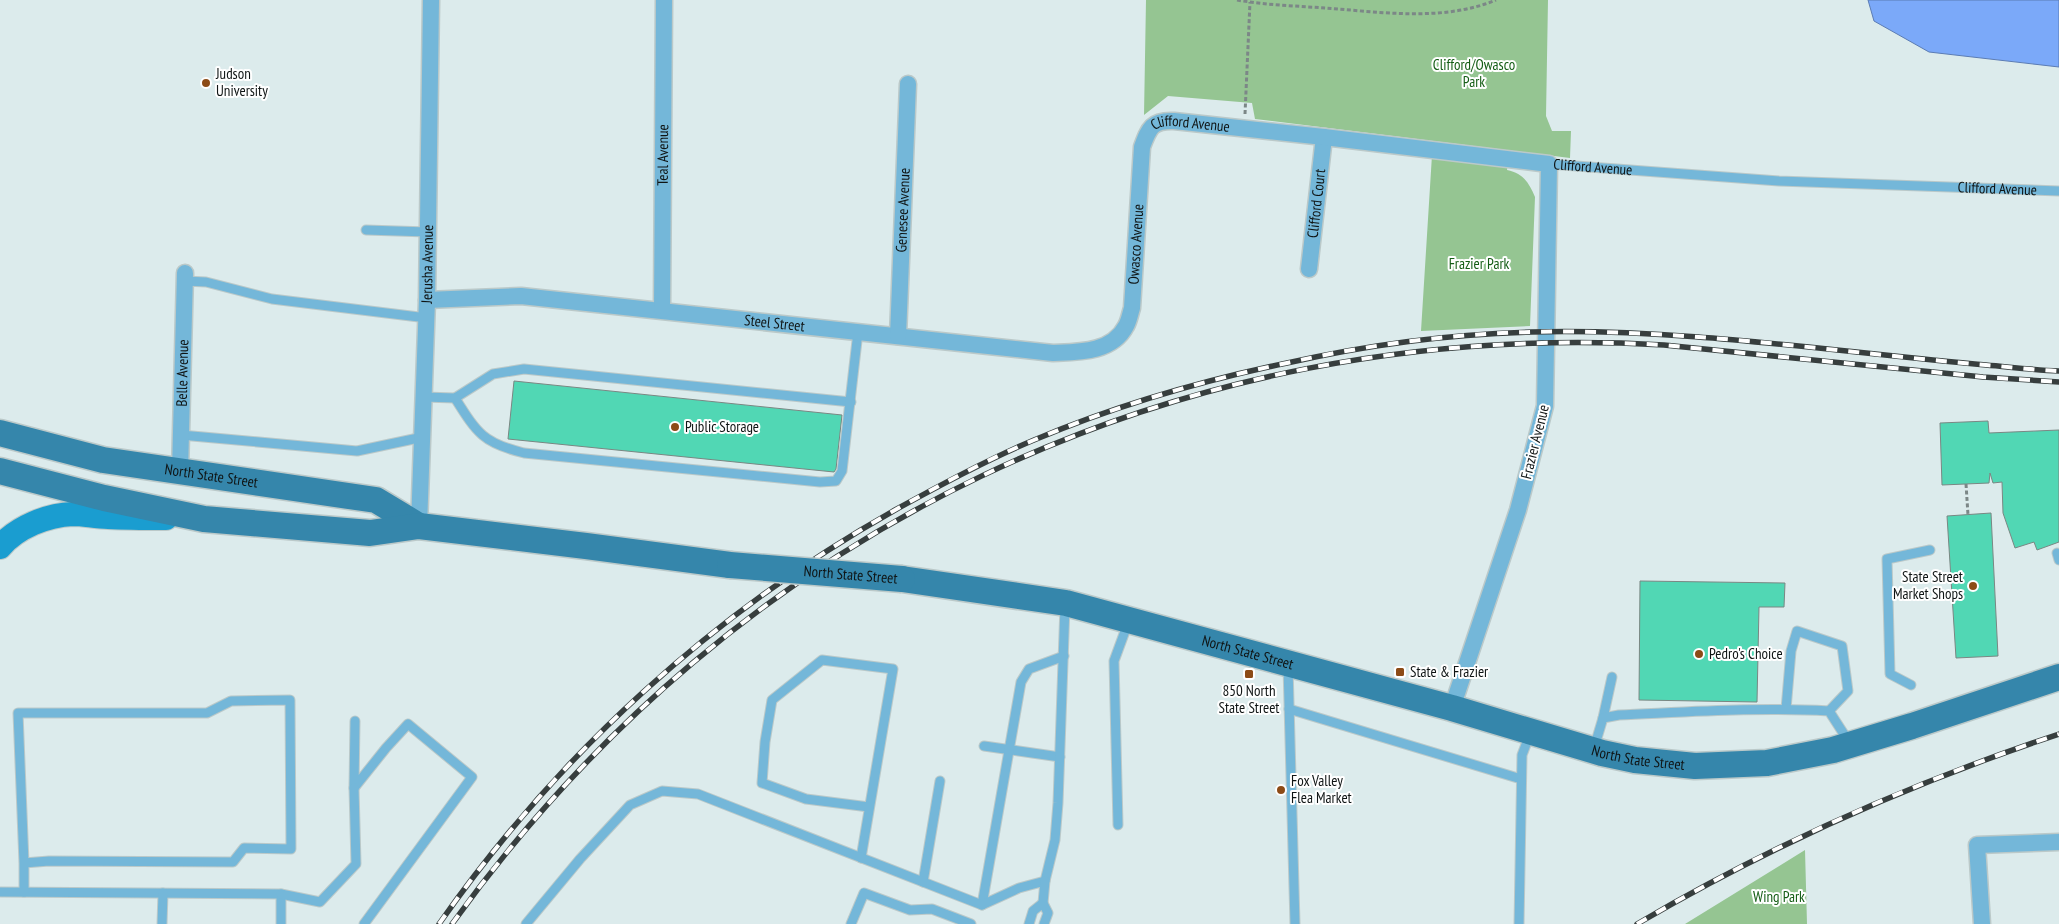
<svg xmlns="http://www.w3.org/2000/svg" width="2059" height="924" font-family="'PT Sans Narrow',sans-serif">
	<rect width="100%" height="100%" fill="#dcebec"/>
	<!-- green -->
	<path fill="#95c592" d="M1146 0H1548L1546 116 1552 131H1571L1570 158 1255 119 1252 103 1168 96 1144 115Z
		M1432 155 1508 163 1507 170C1523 173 1529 183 1535 197L1530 326 1421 331Z
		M1805 850 1807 924H1685Z"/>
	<!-- water -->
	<path fill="#7ba9f9" stroke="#5b7cb4" d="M1868 0H2059V67L1929 52 1874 21Z"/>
	<!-- building -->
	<path fill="#51d7b4" stroke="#7a8783" d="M514 381 842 415 836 469 834 472 508 439Z
		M1988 421 1989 433 2059 430V542L2037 550 2034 542 2015 548 2003 513 2002 482 1993 483 1990 473 1989 483 1942 485 1940 423Z
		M1991 513 1998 656 1956 658 1947 516Z
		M1640 581 1785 583 1784 607H1759L1757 702 1639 700Z"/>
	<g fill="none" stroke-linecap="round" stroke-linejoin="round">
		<!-- lane casing -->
		<g stroke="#bbc9c9" stroke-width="11">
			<g id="lane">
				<path id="s1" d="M1549 164 1779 181 2059 191"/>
				<path d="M366 230 428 232"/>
				<path d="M185 281 206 282 272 299 427 318"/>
				<path d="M424 397 455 398 493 374 524 369 851 402"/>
				<path d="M455 398C477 433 483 443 524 453L820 482 836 481 842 471 858 332"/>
				<path d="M181 435 357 451 423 437"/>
				<path d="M2057 553 2059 560"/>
				<path d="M1288 666 1295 924"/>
				<path d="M1911 685 1890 674 1887 559 1930 550"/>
				<path d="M1289 709 1521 779"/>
				<path d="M1786 709 1791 651 1797 631 1842 646 1848 691 1829 711"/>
				<path d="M1603 718 1612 677"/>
				<path d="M355 721 354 788 386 748 408 724 472 777 364 924"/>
				<path d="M984 746 1060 757"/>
				<path d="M1594 748 1603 718 1619 715C1689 712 1759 707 1829 711L1849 742"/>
				<path d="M1118 825 1114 661 1128 623"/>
				<path d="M861 858 893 669 822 660 772 700 765 742 762 783 806 799 869 807"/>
				<path d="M923 882 940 781"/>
				<path d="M0 892 281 894V924"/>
				<path d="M24 892V863L49 861 233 862 244 848 291 849 290 700 231 701 207 713H18L24 863"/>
				<path d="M281 894 320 902 356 864 354 788"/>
				<path d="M982 905 1021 682 1029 669 1064 656"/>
				<path d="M162 924 163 893"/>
				<path d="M526 924 580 859 630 805 662 791 698 794 982 905 1019 888 1045 881 1055 840 1058 803 1065 606"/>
				<path d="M851 924 864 893 910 910 932 909 971 924"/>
				<path d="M1029 924 1033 911 1043 903"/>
				<path d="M1044 924 1048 913 1043 903 1045 881"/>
				<path d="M1519 924 1522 755 1530 734"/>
			</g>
		</g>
		<!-- street casing -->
		<g stroke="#bbc9c9" stroke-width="19">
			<g id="street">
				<path id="s2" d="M1309 269 1324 137"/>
				<path id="s3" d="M427 300 521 296 1053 353C1078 352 1112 353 1126 326 1129 321 1130 314 1132 308L1142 147C1149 128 1152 120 1174 121L1324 137 1549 164 1545 406 1518 510 1452 708"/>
				<path id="s4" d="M662 310 664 0"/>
				<path id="s5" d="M898 336 908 84"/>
				<path id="s6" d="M180 472 185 273"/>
				<path id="s7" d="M419 526 427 300 431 0"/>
				<path d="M1982 924 1977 845 2059 842"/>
			</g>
		</g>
		<!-- secondary casing -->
		<g stroke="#bbc9c9" stroke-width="26">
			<path id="secondary" d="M0 547C17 527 47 515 73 514 84 514 96 517 108 517 127 518 147 518 166 518"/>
		</g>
		<!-- primary casing -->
		<g stroke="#bbc9c9" stroke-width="29">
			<g id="primary">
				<path id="s8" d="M0 433 103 460 376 500 419 526"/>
				<path d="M0 471 104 498 204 519 370 533 419 526 586 546 730 565"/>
				<path id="s9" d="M902 579 1066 603 1452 708 1602 753 1635 760 1695 766 1767 763 1833 750 1912 726 2059 677"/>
			</g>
		</g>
		<!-- path -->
		<path stroke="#7c8787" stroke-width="3" stroke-dasharray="4 2.5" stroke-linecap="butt" d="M1237 0C1266 5 1296 6 1325 8 1381 12 1443 22 1496 0
			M1245 114 1250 2
			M1966 484 1968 515"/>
		<!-- lane -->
		<use href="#lane" stroke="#74b7d9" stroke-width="9"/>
		<!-- street -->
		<use href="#street" stroke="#74b7d9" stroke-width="16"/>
		<!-- secondary -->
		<use href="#secondary" stroke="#1a9dd0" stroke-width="24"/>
		<!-- primary -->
		<use href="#primary" stroke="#3586ab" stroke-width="26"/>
		<!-- rail casing -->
		<g stroke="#373e3e" stroke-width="5.5">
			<path id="rail" d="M439 924C558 754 714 612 895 510 940 485 986 460 1034 440 1115 406 1200 381 1287 363 1366 345 1449 334 1531 332 1683 328 1835 352 1986 365 2010 367 2035 370 2059 371
				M452 924C736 529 1177 317 1664 345L1983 377 2059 382
				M1637 924C1773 844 1909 784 2059 734"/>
		</g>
		<!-- rail -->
		<use href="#rail" stroke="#fff" stroke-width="4" stroke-dasharray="11" stroke-linecap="butt"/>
		<!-- primary-bridge casing -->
		<g stroke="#bbc9c9" stroke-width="29" stroke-linecap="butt">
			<g id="primary-bridge">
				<path id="s10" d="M730 565 902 579"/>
			</g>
		</g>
		<!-- primary-bridge -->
		<use href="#primary-bridge" stroke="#3586ab" stroke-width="26"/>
	</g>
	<!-- markers -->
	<g fill="#8c4b16" stroke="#fff" stroke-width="2">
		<circle cx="206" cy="83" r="5"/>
		<circle cx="675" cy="427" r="5"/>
		<circle cx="1973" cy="586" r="5"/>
		<circle cx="1699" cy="654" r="5"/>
		<rect x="1395" y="667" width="10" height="10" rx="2.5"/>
		<rect x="1244" y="669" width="10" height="10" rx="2.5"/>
		<circle cx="1281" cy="790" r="5"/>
	</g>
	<g text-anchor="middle" stroke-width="4" stroke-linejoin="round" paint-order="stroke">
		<!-- park labels -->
		<g font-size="15" fill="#145d15" stroke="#fff">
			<text x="1474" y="70">Clifford/Owasco<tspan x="1474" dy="17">Park</tspan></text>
			<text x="1479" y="269">Frazier Park</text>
			<text x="1779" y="902">Wing Park</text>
		</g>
		<!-- poi labels -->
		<g font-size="15" fill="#0f1414" stroke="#fff" text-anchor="start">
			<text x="216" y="79">Judson<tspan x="216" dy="17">University</tspan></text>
			<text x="685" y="432">Public Storage</text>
			<text x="1963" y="582" text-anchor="end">State Street<tspan x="1963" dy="17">Market Shops</tspan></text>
			<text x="1709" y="659">Pedro's Choice</text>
			<text x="1410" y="677">State &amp; Frazier</text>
			<text x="1249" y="696" text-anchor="middle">850 North<tspan x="1249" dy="17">State Street</tspan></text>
			<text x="1291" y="786">Fox Valley<tspan x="1291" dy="17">Flea Market</tspan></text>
		</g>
		<!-- street labels -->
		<g font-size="15" fill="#0f1414" stroke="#fff">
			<text dy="5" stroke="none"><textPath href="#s3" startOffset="954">Clifford Avenue</textPath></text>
			<text dy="5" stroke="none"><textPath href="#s4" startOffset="155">Teal Avenue</textPath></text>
			<text dy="5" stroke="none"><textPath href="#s1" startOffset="44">Clifford Avenue</textPath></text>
			<text dy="5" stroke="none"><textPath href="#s1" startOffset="449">Clifford Avenue</textPath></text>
			<text dy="5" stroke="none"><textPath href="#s2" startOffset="66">Clifford Court</textPath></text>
			<text dy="5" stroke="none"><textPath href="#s5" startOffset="126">Genesee Avenue</textPath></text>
			<text dy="5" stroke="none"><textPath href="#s3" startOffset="794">Owasco Avenue</textPath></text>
			<text dy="5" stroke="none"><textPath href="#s7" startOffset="262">Jerusha Avenue</textPath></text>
			<text dy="5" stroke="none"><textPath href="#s3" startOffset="349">Steel Street</textPath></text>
			<text dy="5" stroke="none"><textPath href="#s6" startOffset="99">Belle Avenue</textPath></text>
			<text transform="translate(1535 442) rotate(-76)" y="5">Frazier Avenue</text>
			<text dy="5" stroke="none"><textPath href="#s8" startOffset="216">North State Street</textPath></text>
			<text dy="5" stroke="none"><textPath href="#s10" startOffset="121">North State Street</textPath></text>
			<text dy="5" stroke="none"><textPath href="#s9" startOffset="354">North State Street</textPath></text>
			<text dy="5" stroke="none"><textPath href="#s9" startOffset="759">North State Street</textPath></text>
		</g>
	</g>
</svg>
